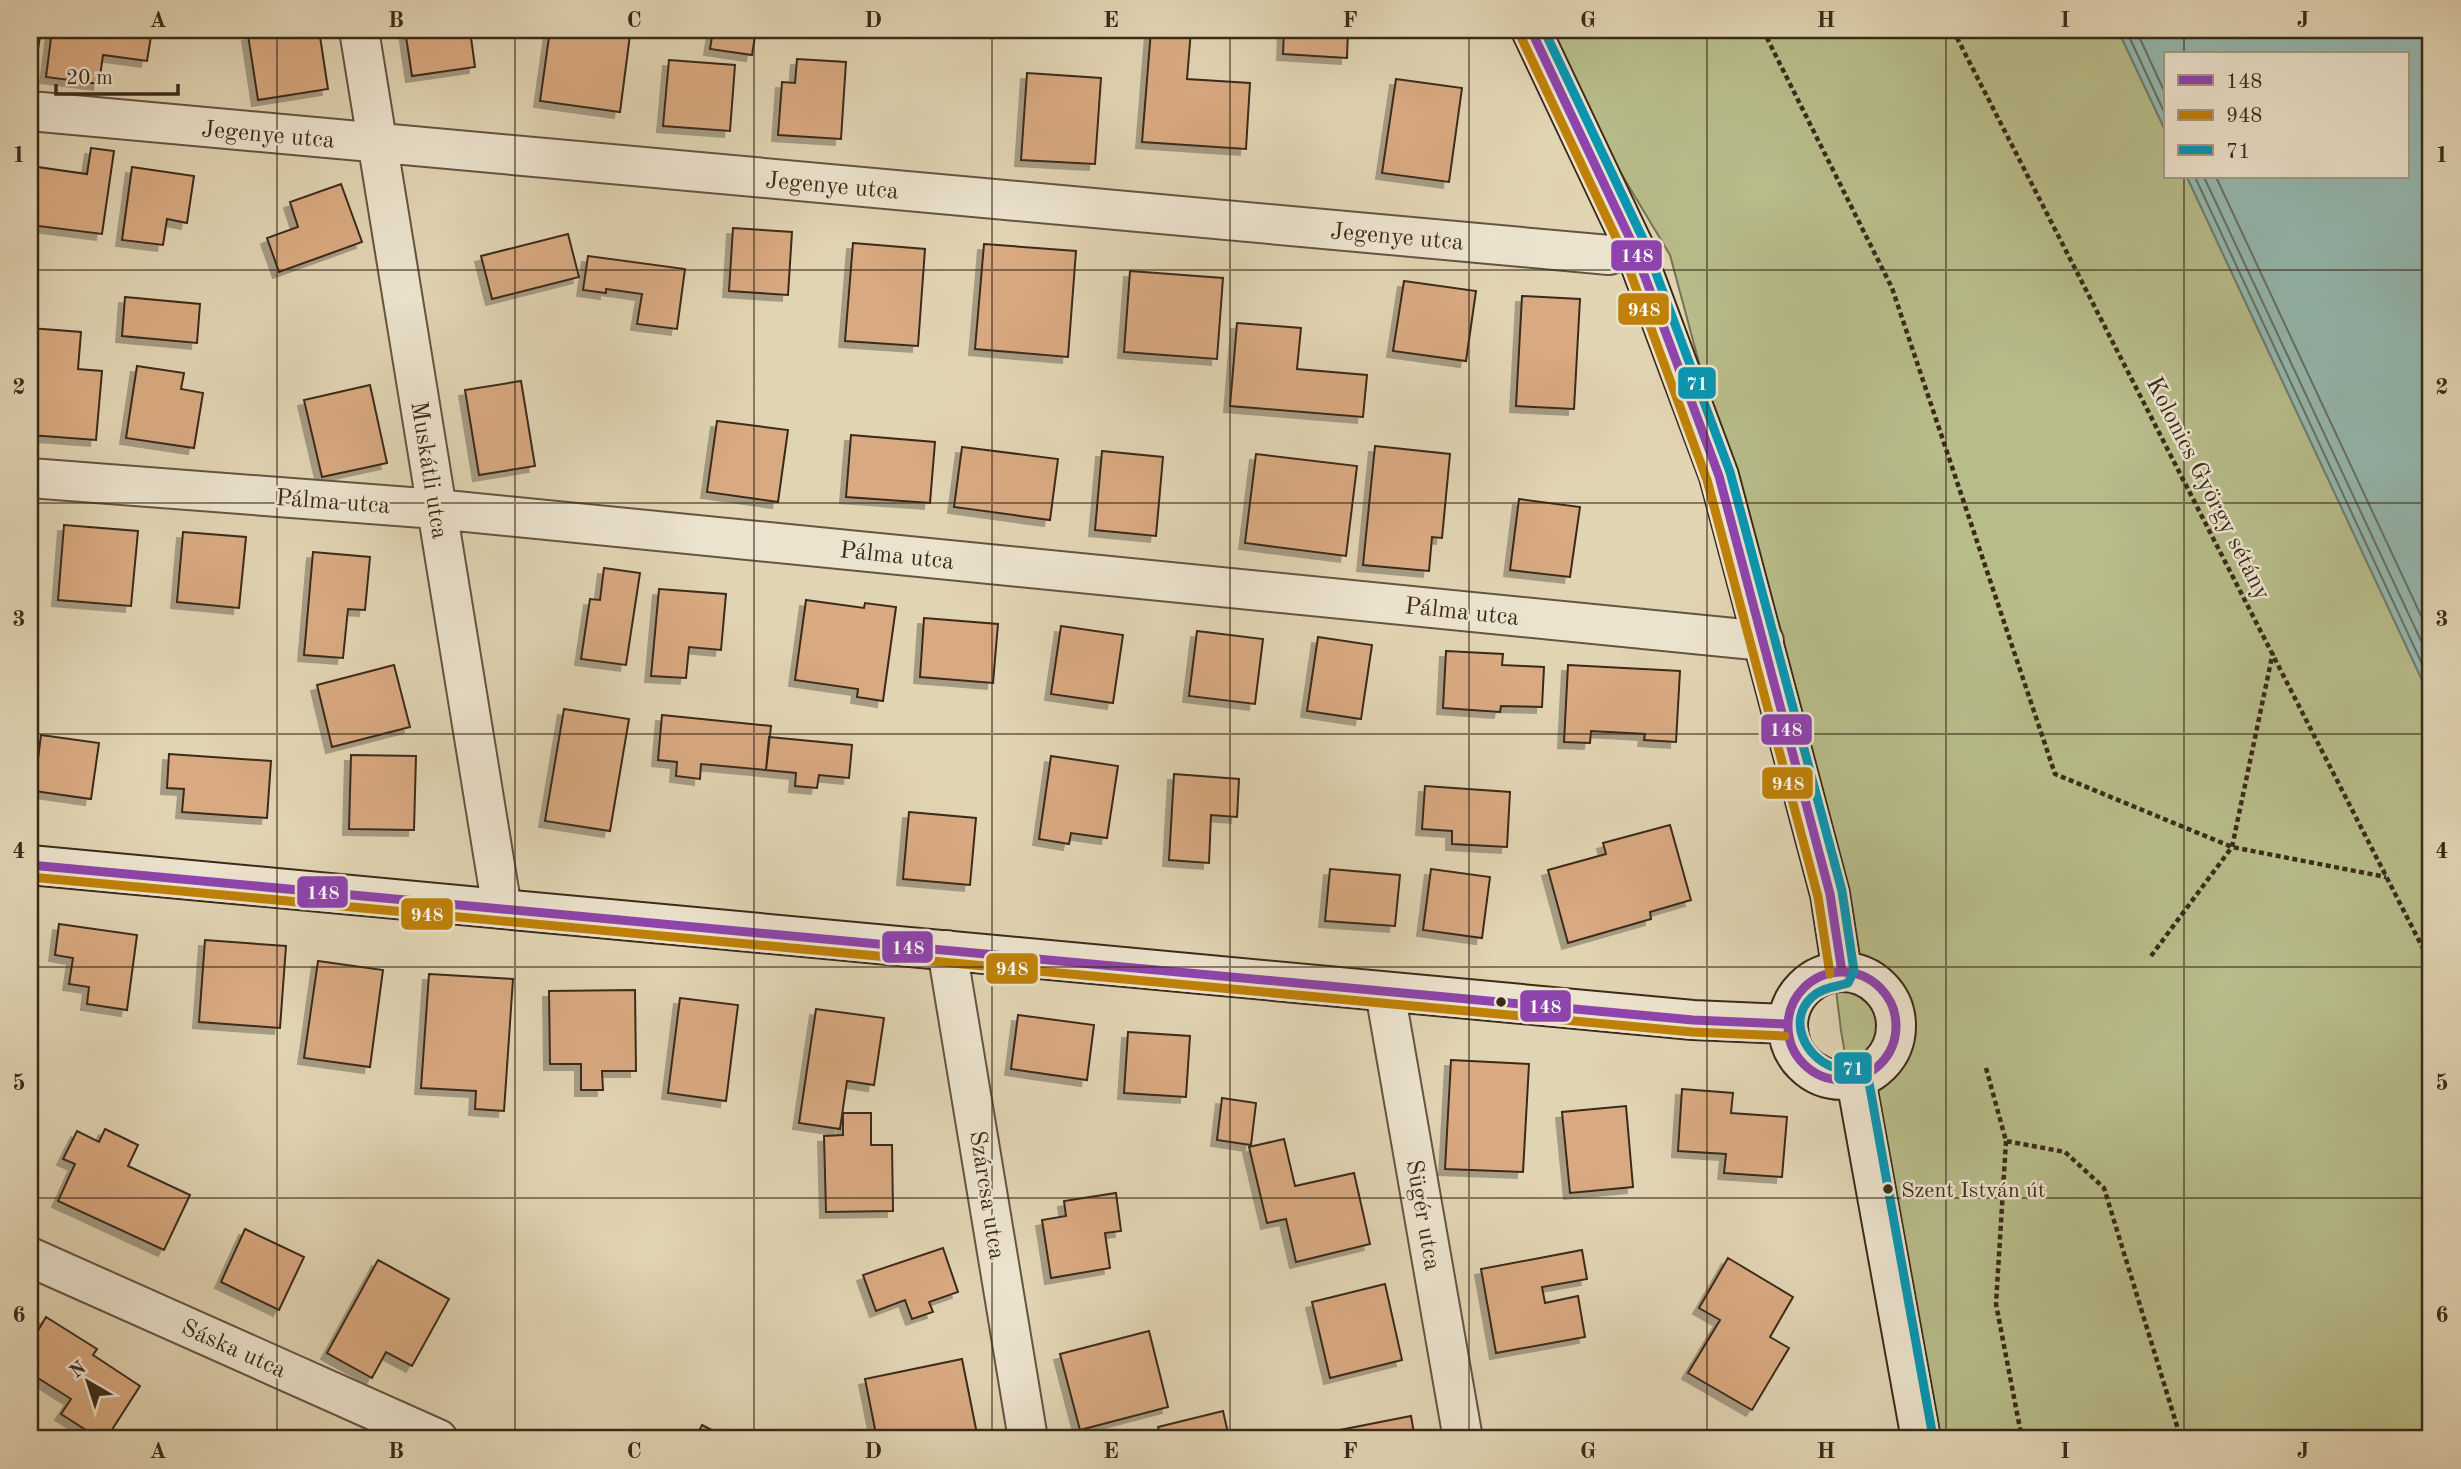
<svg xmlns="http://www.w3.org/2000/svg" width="2461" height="1469" font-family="'Old Standard TT',serif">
	<defs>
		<filter id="shadow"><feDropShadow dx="-6" dy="6" stdDeviation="0" flood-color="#0004"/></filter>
	</defs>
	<rect width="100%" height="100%" fill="#e1d4b3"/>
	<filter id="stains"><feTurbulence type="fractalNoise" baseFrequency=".00286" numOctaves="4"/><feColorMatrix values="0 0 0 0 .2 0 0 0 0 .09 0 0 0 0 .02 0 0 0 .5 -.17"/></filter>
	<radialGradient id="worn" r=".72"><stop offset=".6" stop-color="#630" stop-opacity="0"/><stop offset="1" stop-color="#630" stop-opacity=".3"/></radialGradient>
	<!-- green -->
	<path fill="#b7bc89" stroke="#797352" stroke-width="2" d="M1535 30H2118L2165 130V177H2187L2431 699V1439H1913L1841 1031 1810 775 1670 255Z"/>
	<!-- water -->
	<path fill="#94b8af" stroke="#707f73" stroke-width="2" d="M2118 30H2431V699L2187 177H2407V54H2165V130Z"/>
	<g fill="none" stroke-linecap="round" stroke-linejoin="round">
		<!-- shore -->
		<path stroke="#687164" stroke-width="2" d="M2126 30 2165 114
			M2136 30 2165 93
			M2195 177 2431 683
			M2204 177 2431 662
			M2216 177 2431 637"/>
	</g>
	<!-- building -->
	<path fill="#d9a981" stroke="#3b2a1a" stroke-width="2" filter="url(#shadow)" d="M30 30H41L36 62 30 61Z
		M52 30H152L147 61 103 55 99 84 46 77Z
		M281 30H319L328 89 258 100 248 35Z
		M405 30H470L475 67 412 76Z
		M550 30H588L630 35 620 112 540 101Z
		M713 30H756L752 55 710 49Z
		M1151 30H1191L1187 79 1250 83 1246 149 1142 142Z
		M1284 30H1348L1347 58 1283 54Z
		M797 59 846 62 841 139 778 135 782 82 795 83Z
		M669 60 735 65 730 131 663 126Z
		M1027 73 1101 78 1095 164 1021 160Z
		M1396 79 1462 88 1449 182 1382 173Z
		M91 148 114 151 102 234 30 225 37 167 87 174Z
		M132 167 194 176 187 223 167 219 163 245 122 240Z
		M341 184 362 242 279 272 267 238 298 227 290 202Z
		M733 228 792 232 788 295 729 291Z
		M568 234 579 277 492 299 481 256Z
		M853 243 925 249 918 346 845 341Z
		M984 244 1076 251 1068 357 975 349Z
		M588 256 685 269 677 329 637 324 642 294 606 289V293L583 290Z
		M1130 271 1223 278 1217 359 1124 352Z
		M1404 281 1476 291 1466 361 1393 351Z
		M1522 296 1580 299 1574 409 1516 406Z
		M125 297 200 304 197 343 122 336Z
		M1237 323 1301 328 1297 369 1367 375 1363 417 1230 406Z
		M30 328 81 332 78 369 102 371 96 440 30 435Z
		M137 366 184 373 181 389 203 393 194 448 126 438Z
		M521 381 535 466 479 475 465 390Z
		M370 385 387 463 322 477 304 400Z
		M717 421 788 430 778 502 707 492Z
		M851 435 935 442 930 503 846 497Z
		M1375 446 1450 454 1442 538 1432 537 1429 571 1363 565Z
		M962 447 1058 459 1050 520 954 507Z
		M1102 451 1163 457 1156 536 1095 530Z
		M1256 454 1357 466 1346 556 1245 543Z
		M1519 499 1580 507 1570 577 1510 570Z
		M64 525 138 531 131 606 58 600Z
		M183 532 246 537 239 608 177 602Z
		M313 552 370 557 365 610 348 609 343 658 304 655Z
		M604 568 640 573 626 665 581 659 590 599 600 600Z
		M659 589 726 594 721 650 689 647 686 678 651 676Z
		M806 600 864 608 865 603 896 607 883 701 857 697 858 689 795 680Z
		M924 618 998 624 993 683 920 677Z
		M1061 626 1123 635 1113 703 1051 694Z
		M1197 631 1263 639 1255 704 1189 696Z
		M1318 637 1372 645 1361 719 1307 711Z
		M1446 651 1503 654 1502 665 1544 667 1542 707 1501 706 1500 712 1443 708Z
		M394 665 410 727 332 747 317 685Z
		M1568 665 1680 671 1676 742 1644 740 1645 734 1591 731 1590 743 1564 742Z
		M564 709 629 719 610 831 545 821Z
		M662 715 771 726 766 770 701 764 700 779 676 776 677 762 658 760Z
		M41 735 99 743 91 799 34 791Z
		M769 737 852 745 849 778 819 775 817 788 795 786 796 773 766 770Z
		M169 754 271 761 267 818 182 812 184 789 167 788Z
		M351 755 416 756 414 830 349 829Z
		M1051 756 1118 766 1107 838 1071 833 1069 844 1039 839Z
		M1174 774 1239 779 1237 817 1211 815 1209 863 1169 860Z
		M1425 786 1510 792 1507 847 1452 844V831L1422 829Z
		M909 812 976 818 970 885 903 879Z
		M1670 825 1691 900 1650 912 1651 919 1568 943 1548 870 1606 854 1603 843Z
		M1330 869 1400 875 1395 926 1325 921Z
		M1431 869 1490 877 1482 938 1423 930Z
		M59 924 137 935 127 1010 87 1004 89 987 69 984 73 958 55 955Z
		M205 940 286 946 280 1028 199 1022Z
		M318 961 383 970 370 1067 304 1058Z
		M429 974 513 979 504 1111 475 1109 476 1091 421 1088Z
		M635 990 636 1071H602L603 1090H581V1064H550L549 991Z
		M680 998 738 1005 726 1101 668 1093Z
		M816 1009 884 1018 874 1085 847 1081 840 1129 799 1123Z
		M1018 1015 1094 1025 1087 1080 1011 1069Z
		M1128 1032 1190 1036 1186 1097 1124 1093Z
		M1451 1060 1529 1064 1523 1172 1445 1169Z
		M1682 1089 1733 1093 1731 1113 1787 1117 1782 1177 1724 1173 1726 1154 1678 1151Z
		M1222 1098 1256 1103 1251 1145 1217 1140Z
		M1626 1106 1633 1187 1570 1193 1562 1112Z
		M843 1113H871V1145H892L893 1211 826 1212 824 1136 843 1135Z
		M105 1129 138 1145 128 1166 190 1195 164 1250 58 1201 75 1164 63 1159 77 1131 99 1142Z
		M1284 1139 1295 1186 1354 1173 1370 1244 1296 1262 1286 1219 1267 1223 1249 1147Z
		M1116 1193 1121 1231 1105 1233 1110 1268 1051 1278 1042 1220 1066 1216 1064 1201Z
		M245 1229 304 1257 279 1310 221 1282Z
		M943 1248 958 1292 929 1302 933 1312 912 1319 905 1300 876 1311 863 1275Z
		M1582 1250 1587 1279 1542 1287 1545 1303 1578 1296 1585 1337 1496 1353 1481 1269Z
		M1728 1258 1793 1297 1770 1337 1789 1348 1752 1410 1688 1373 1720 1320 1699 1308Z
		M378 1260 449 1299 412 1366 386 1352 372 1378 327 1353Z
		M1385 1284 1402 1360 1330 1378 1312 1302Z
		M46 1317 97 1349 93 1355 140 1386 106 1439H100L61 1414 71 1399 30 1373V1344Z
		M1149 1331 1168 1407 1080 1430 1060 1354Z
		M962 1359 978 1439H877L865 1379Z
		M1223 1411 1228 1433 1232 1432 1234 1439H1162L1158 1427Z
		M1411 1416 1415 1439H1320L1319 1434Z
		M702 1425 729 1439H695Z"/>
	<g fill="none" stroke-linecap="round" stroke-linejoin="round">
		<!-- street casing -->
		<g stroke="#645440" stroke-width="42">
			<path id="street" d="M359 30 502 909
				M30 111 1609 255 1633 245
				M30 478 436 509 1764 641
				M947 950 1028 1439
				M1385 992 1463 1439
				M30 1257 438 1439"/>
		</g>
		<!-- secondary casing -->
		<g stroke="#3b2a1a" stroke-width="42">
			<path id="secondary" d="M1531 30 1633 245 1719 476 1830 894 1842 972
				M30 865 1693 1020 1786 1024
				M1788 1026a54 54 0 1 1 108 0a54 54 0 1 1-108 0Z
				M1856 1080 1921 1439"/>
		</g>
		<!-- path -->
		<path stroke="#3b2a1a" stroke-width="4.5" stroke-dasharray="5 3.5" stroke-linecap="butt" d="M1763 30 1892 288 2055 774 2232 847 2386 877
			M1953 30 2431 964
			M2151 956 2232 847 2273 652
			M1986 1068 2006 1141 2065 1152 2104 1188 2181 1439
			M2006 1141 1996 1304 2022 1439"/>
		<!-- street -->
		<use href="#street" stroke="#ece3ce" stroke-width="38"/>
		<!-- secondary -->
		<use href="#secondary" stroke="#ece3ce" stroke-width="38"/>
		<!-- bus-1 casing -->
		<g stroke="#ece3ce" stroke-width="14">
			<path id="bus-1" d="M1531 30 1633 245 1719 476 1830 894 1842 972
				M30 865 1693 1020 1786 1024
				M1788 1026a54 54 0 1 1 108 0a54 54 0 1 1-108 0Z"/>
		</g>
		<!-- bus-2 casing -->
		<g stroke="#ece3ce" stroke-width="14">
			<path id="bus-2" d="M1520 35 1622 250 1707 480 1818 897 1830 974
				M30 877 1692 1032 1785 1036"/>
		</g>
		<!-- bus-3 casing -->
		<g stroke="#ece3ce" stroke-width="14">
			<path id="bus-3" d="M1544 30 1644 241 1730 472 1842 891 1854 971 1848 983C1836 987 1823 987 1812 997 1787 1020 1805 1057 1833 1067 1842 1070 1852 1067 1861 1069L1868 1077 1933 1437"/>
		</g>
		<!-- bus-1 -->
		<use href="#bus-1" stroke="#8e44ad" stroke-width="9"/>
		<!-- bus-2 -->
		<use href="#bus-2" stroke="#bf8108" stroke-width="9"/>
		<!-- bus-3 -->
		<use href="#bus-3" stroke="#0996b3" stroke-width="9"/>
	</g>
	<!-- grid -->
	<path fill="none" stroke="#3b2a1a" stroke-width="2" stroke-opacity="0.55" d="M277 30V1439M515 30V1439M754 30V1439M992 30V1439M1230 30V1439M1469 30V1439M1707 30V1439M1946 30V1439M2184 30V54M2184 177V1439M30 270H2431M30 503H2431M30 734H2431M30 967H2431M30 1198H2431"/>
	<!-- markers -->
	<g fill="#3b2a1a" stroke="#ece3ce" stroke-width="2.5">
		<circle cx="1501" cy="1002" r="6"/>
		<circle cx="1888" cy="1189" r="6"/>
	</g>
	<g text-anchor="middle" stroke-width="5" stroke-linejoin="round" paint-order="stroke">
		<!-- bus labels -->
		<g font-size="22" fill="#3b2a1a" stroke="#ece3ce" text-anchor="start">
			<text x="1901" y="1197">Szent István út</text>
		</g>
		<!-- street labels -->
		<g font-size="24" fill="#3b2a1a" stroke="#ece3ce">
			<text transform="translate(268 134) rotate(5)" y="8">Jegenye utca</text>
			<text transform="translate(832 185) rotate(5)" y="8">Jegenye utca</text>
			<text transform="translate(1397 236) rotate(5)" y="8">Jegenye utca</text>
			<text transform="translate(430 470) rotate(81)" y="8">Muskátli utca</text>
			<text transform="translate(2209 488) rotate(63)" y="8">Kolonics György sétány</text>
			<text transform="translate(333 501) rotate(4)" y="8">Pálma utca</text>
			<text transform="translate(897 555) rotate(6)" y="8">Pálma utca</text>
			<text transform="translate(1462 611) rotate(6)" y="8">Pálma utca</text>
			<text transform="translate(988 1195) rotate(81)" y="8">Szárcsa utca</text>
			<text transform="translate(1424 1215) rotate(80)" y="8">Sügér utca</text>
			<text transform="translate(234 1348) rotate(24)" y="8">Sáska utca</text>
		</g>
	</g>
	<g stroke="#ece3ce" stroke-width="2.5">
		<rect x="1610" y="239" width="53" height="33" rx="7" fill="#8e44ad"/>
		<rect x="1617" y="292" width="53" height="34" rx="7" fill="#bf8108"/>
		<rect x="1677" y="366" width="40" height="34" rx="7" fill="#0996b3"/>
		<rect x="1760" y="713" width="53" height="33" rx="7" fill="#8e44ad"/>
		<rect x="1761" y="766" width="53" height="34" rx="7" fill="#bf8108"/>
		<rect x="296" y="875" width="53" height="34" rx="7" fill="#8e44ad"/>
		<rect x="400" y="897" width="54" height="34" rx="7" fill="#bf8108"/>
		<rect x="881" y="930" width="53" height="34" rx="7" fill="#8e44ad"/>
		<rect x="985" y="952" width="54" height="33" rx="7" fill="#bf8108"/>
		<rect x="1519" y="989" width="53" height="34" rx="7" fill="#8e44ad"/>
		<rect x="1833" y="1051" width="40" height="34" rx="7" fill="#0996b3"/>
	</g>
	<g font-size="19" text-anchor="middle" font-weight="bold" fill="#fff">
		<text x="1637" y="262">148</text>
		<text x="1644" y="316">948</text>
		<text x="1697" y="390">71</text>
		<text x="1786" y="736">148</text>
		<text x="1788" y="790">948</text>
		<text x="323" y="899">148</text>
		<text x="427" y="921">948</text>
		<text x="908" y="954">148</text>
		<text x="1012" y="975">948</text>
		<text x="1545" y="1013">148</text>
		<text x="1853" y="1075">71</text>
	</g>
	<!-- margin -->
	<rect width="2461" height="1469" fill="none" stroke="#e1d4b3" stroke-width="77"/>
	<!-- legend -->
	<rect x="2164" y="52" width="245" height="126" fill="#ece3ce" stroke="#a59986" stroke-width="2"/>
	<rect x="2178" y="75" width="35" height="10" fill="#8e44ad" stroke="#a59986" stroke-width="2"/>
	<text x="2226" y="88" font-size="21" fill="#3b2a1a">148</text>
	<rect x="2178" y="110" width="35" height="10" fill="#bf8108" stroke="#a59986" stroke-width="2"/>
	<text x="2226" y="122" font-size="21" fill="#3b2a1a">948</text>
	<rect x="2178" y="145" width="35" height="10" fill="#0996b3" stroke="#a59986" stroke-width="2"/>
	<text x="2226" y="158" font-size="21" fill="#3b2a1a">71</text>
	<!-- north arrow -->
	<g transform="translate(88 1382) rotate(321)" stroke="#ece3ce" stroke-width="5" paint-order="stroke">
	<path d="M0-5L12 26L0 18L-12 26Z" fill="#3b2a1a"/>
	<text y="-10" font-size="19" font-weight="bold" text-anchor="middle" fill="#3b2a1a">N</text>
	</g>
	<!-- scale -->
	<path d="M56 84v10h122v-10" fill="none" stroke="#3b2a1a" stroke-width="3.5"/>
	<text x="66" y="84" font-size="21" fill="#3b2a1a" stroke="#ece3ce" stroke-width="5" paint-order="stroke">20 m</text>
	<rect x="38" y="38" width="2384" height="1392" fill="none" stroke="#3b2a1a" stroke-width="2.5"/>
	<g font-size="23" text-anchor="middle" font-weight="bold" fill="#3b2a1a">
		<text x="158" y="27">A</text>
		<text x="396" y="27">B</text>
		<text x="634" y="27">C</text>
		<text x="873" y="27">D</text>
		<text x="1111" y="27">E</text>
		<text x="1350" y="27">F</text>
		<text x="1588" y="27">G</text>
		<text x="1826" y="27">H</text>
		<text x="2065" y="27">I</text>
		<text x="2303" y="27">J</text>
		<text x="19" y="162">1</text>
		<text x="2442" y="162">1</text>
		<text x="19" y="394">2</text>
		<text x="2442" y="394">2</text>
		<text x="19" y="626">3</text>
		<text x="2442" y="626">3</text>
		<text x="19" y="858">4</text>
		<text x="2442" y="858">4</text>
		<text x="19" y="1090">5</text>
		<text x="2442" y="1090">5</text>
		<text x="19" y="1322">6</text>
		<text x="2442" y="1322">6</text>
		<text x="158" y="1458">A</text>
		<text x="396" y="1458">B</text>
		<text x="634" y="1458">C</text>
		<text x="873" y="1458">D</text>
		<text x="1111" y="1458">E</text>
		<text x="1350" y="1458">F</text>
		<text x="1588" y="1458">G</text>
		<text x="1826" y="1458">H</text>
		<text x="2065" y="1458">I</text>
		<text x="2303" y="1458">J</text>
	</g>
	<rect width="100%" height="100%" filter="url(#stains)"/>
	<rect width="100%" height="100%" fill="url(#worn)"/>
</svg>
